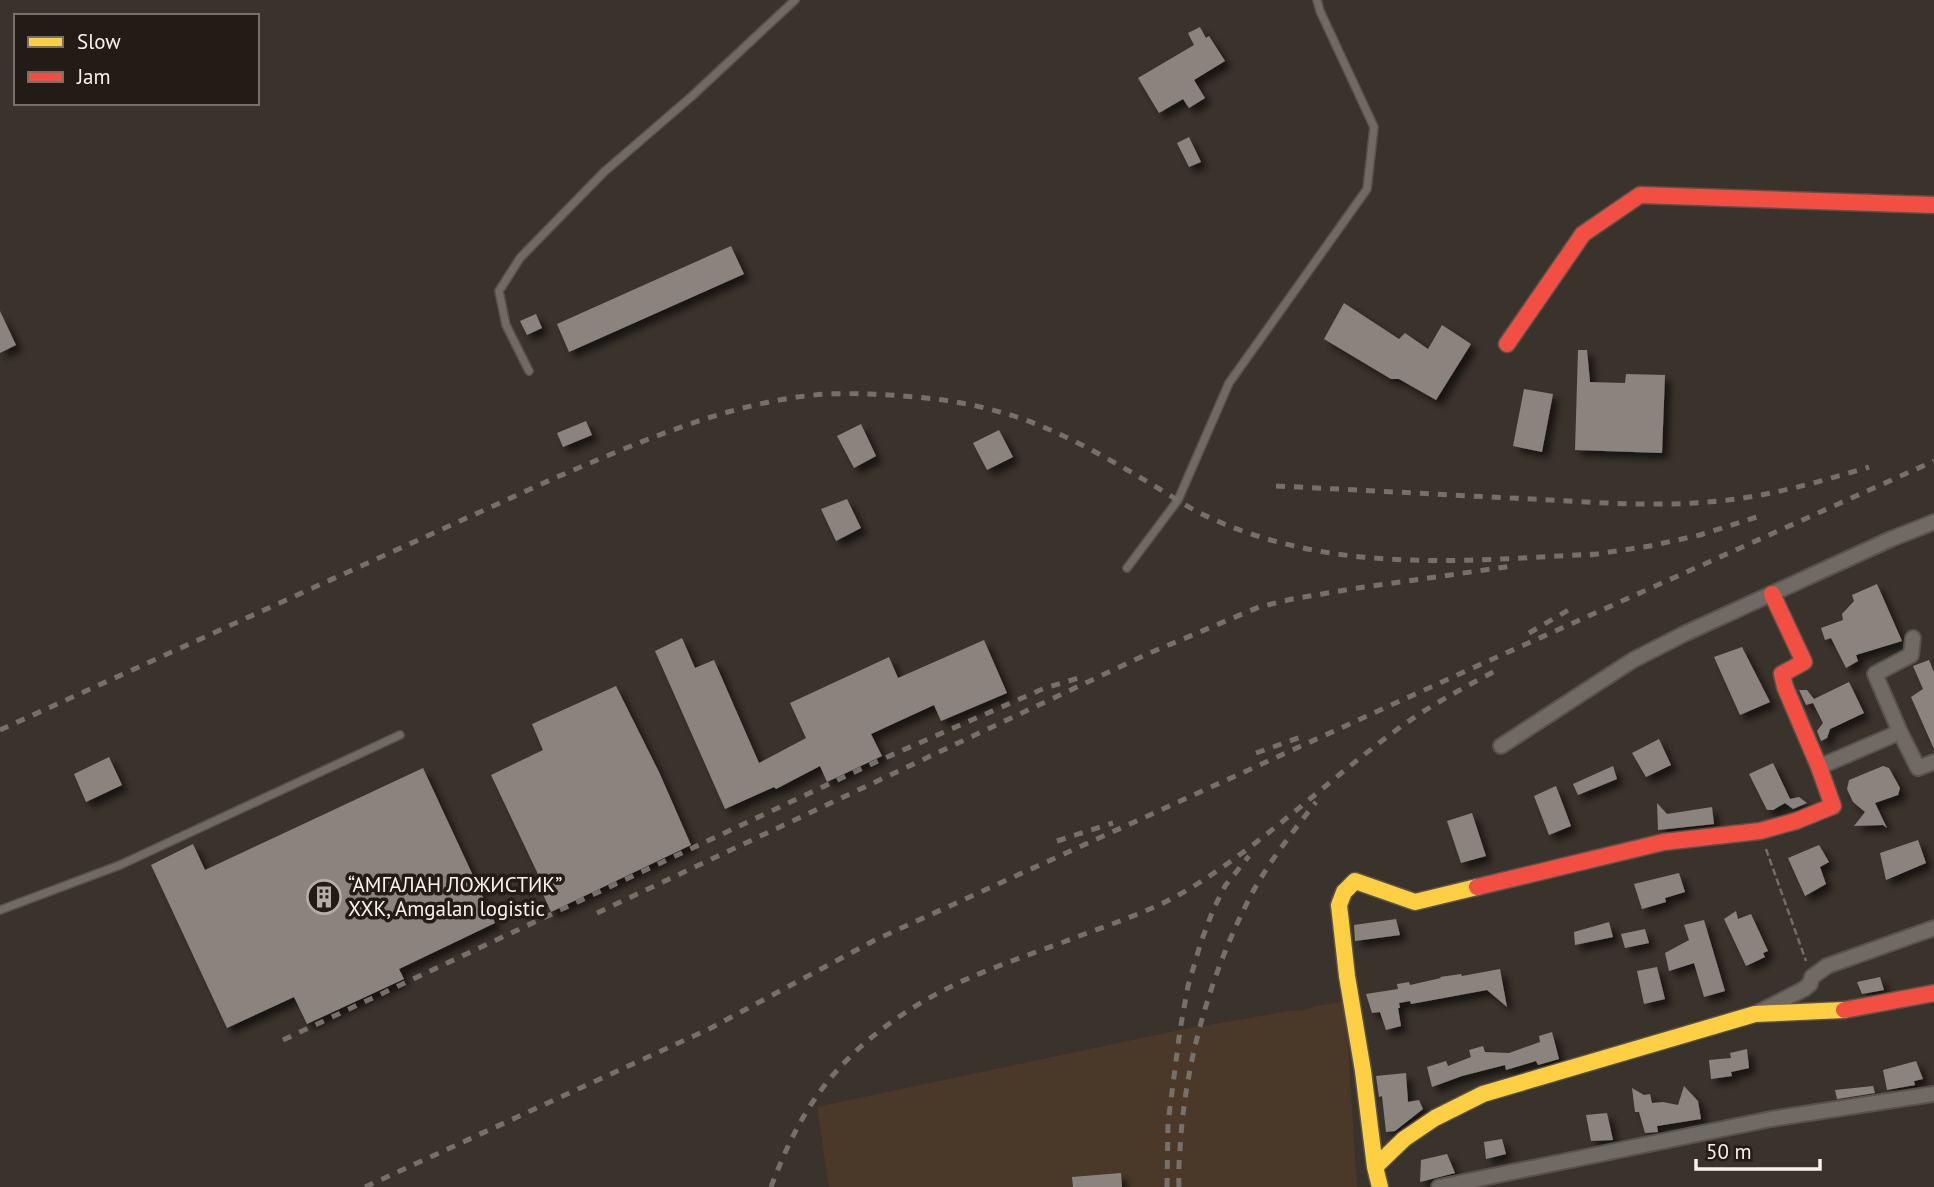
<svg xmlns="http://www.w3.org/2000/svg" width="1934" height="1187" font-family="'PT Sans',sans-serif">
	<defs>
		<filter id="shadow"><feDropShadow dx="6" dy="6" stdDeviation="3.5" flood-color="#0009"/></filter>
	</defs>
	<rect width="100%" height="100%" fill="#3a332c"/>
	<!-- built -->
	<path fill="#4a3929" d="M1345 1001 1357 1187H829L817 1107 1180 1030 1290 1011 1308 1010 1312 1007Z"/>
	<!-- building -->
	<path fill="#8a837e" filter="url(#shadow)" d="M1200 27 1206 38 1209 36 1225 61 1194 80 1205 98 1189 108 1183 99 1159 113 1138 78 1194 45 1188 33Z
		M1189 137 1201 162 1189 167 1177 143Z
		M731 246 744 274 569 352 557 324Z
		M1344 303 1399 339 1405 333 1428 349 1442 325 1471 344 1436 400 1399 379H1391L1324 339Z
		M0 311 16 345 0 353Z
		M536 314 542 328 527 335 520 321Z
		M1578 350H1587L1590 382 1625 383 1626 374 1665 375 1662 453 1575 450Z
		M1524 389 1553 394 1542 452 1513 446Z
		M586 421 592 435 563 447 557 433Z
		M861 424 876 456 854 468 837 436Z
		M999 430 1013 457 987 470 973 443Z
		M847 499 861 528 836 541 821 509Z
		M1877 584 1902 641 1856 655 1858 661 1846 668 1831 638 1825 640 1821 628 1843 620 1842 614 1854 601 1852 595Z
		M682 638 695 668 714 660 759 763 806 738 790 703 889 657 898 678 984 640 1007 693 941 721 934 705 871 734 882 756 827 782 820 766 776 789 774 787 725 809 655 651Z
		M1742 647 1770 702 1740 715 1714 657Z
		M1929 660 1934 672V749L1911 697 1923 689 1913 666Z
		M1849 682 1864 713 1830 729 1827 738 1821 741 1817 731 1823 723 1813 703 1806 705 1799 690H1807L1814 699Z
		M616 686 659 772 691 845 551 912 542 892 546 891 491 775 543 750 532 724Z
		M1659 739 1671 765 1646 777 1632 753Z
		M109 757 122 785 86 802 74 774Z
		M1773 763 1790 799 1799 797 1807 803 1793 809 1785 803 1773 810H1767L1749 774Z
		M1613 766 1617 779 1578 795 1573 784Z
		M1883 766 1889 768 1900 788 1898 795 1875 803 1887 828 1883 825 1854 826 1865 812 1853 802 1847 789 1849 780Z
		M423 768 495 923 399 969 404 979 307 1024 294 997 227 1028 151 865 193 844 205 870Z
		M1556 786 1571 826 1549 835 1534 796Z
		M1657 803 1667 814 1712 807 1714 824 1658 830Z
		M1472 813 1486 856 1461 863 1447 821Z
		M1918 840 1926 863 1886 880 1880 853Z
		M1819 845 1829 862 1820 867 1826 884 1805 896 1788 858Z
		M1679 873 1685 892 1665 898 1666 902 1642 909 1634 884Z
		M1736 911 1738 919 1751 914 1768 951 1763 953 1765 957 1746 966 1724 919Z
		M1396 919 1400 935 1355 941 1354 925Z
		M1704 920 1725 991 1704 997 1694 963 1669 971 1665 953 1689 940 1684 925Z
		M1609 922 1613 937 1575 945 1574 932Z
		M1645 929 1649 943 1625 948 1621 934Z
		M1657 967 1665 999 1644 1004 1637 971Z
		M1500 969 1507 1007 1487 990 1411 1004 1410 1001 1399 1003 1400 1008H1398L1401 1026 1386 1030 1380 1012 1372 1013 1366 994 1398 989 1397 984 1409 982 1410 985 1441 978 1440 977 1461 974 1462 976Z
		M1880 977 1884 990 1862 994 1857 982Z
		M1552 1032 1559 1059 1538 1065 1536 1061 1506 1070 1505 1065 1462 1076 1432 1087 1427 1067 1446 1061 1448 1066 1471 1057 1469 1050 1483 1046 1485 1052 1509 1053 1540 1042 1539 1036Z
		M1747 1049 1749 1068 1731 1072 1732 1076 1711 1079 1709 1060 1731 1058 1730 1053Z
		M1916 1061 1923 1079 1914 1081 1915 1085 1887 1090 1883 1070Z
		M1406 1073 1408 1102 1419 1100 1423 1109 1395 1131 1386 1132 1382 1096 1379 1097 1376 1076Z
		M1684 1086 1698 1101 1701 1119 1657 1126 1658 1132 1645 1133 1639 1112H1635L1632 1088 1644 1095 1650 1094 1652 1103 1663 1102 1678 1105Z
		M1873 1086 1875 1093 1837 1099 1835 1090Z
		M1607 1113 1613 1140 1591 1141 1586 1115Z
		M1502 1139 1506 1154 1486 1159 1484 1142Z
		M1447 1154 1455 1173 1420 1182 1421 1160Z
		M1121 1173 1122 1187H1073L1072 1177Z"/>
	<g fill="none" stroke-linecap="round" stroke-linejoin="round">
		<!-- lane casing -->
		<g stroke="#59524c" stroke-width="10">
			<path id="lane" d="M529 371 506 325 499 291 520 258 604 172 691 97 795 0
				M1127 568 1178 500 1229 383 1367 189 1374 127 1320 11 1317 0
				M0 910 120 865 400 735"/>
		</g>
		<!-- street casing -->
		<g stroke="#59524c" stroke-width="18">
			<path id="street" d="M1900 732 1875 674 1911 655 1913 638
				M1501 746 1633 660 1684 634 1891 539 1934 522
				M1819 767 1900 732 1918 768 1934 762
				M1759 1012 1804 989 1810 984 1812 977 1827 966 1934 928
				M1439 1187 1771 1119 1934 1094"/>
		</g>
		<!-- slow casing -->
		<g stroke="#59524c" stroke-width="19">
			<path id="slow" d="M1375 1167 1404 1139 1435 1118 1483 1094 1755 1014 1844 1010
				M1380 1187 1375 1167 1363 1071 1347 976 1339 905 1344 892 1355 881 1415 902 1477 887"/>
		</g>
		<!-- jam casing -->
		<g stroke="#59524c" stroke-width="19">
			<path id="jam" d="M1507 344 1583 234 1640 195 1934 205
				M1477 887 1664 842 1760 831 1796 821 1833 806 1819 767 1785 687 1782 674 1804 662 1772 594
				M1844 1010 1934 993"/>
		</g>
		<!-- path -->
		<path stroke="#726d68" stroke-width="2.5" stroke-dasharray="7 3.5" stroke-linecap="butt" d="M1766 849 1806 961"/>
		<!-- lane -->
		<use href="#lane" stroke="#706a64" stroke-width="7"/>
		<!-- street -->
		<use href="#street" stroke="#706a64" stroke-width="14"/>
		<!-- slow -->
		<use href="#slow" stroke="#ffcf43" stroke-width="16"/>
		<!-- jam -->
		<use href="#jam" stroke="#f24e42" stroke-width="16"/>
		<!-- rail -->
		<path stroke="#76706b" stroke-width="5" stroke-dasharray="9 9" stroke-linecap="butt" d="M1276 486C1362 490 1447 495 1532 499 1590 502 1650 507 1708 502 1763 498 1816 483 1869 467
			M1590 555 1650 546 1700 535 1760 516
			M1529 633 1572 608
			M0 730 557 477C642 441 734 400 827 394 857 393 886 394 915 397 964 401 1012 412 1057 433 1088 447 1119 465 1148 482 1165 492 1182 504 1200 513 1226 526 1254 536 1282 543 1385 570 1493 559 1597 554
			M1256 753 1304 736
			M1057 841 1113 823
			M597 913 1145 655 1259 607 1292 599 1351 589 1513 566
			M283 1040 878 761 1045 688 1082 677
			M365 1187 711 1028 875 940 1466 671 1934 461
			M771 1187C783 1155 799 1120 819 1093 856 1041 915 1001 974 976 1009 961 1046 949 1082 935 1120 921 1159 908 1194 886 1266 841 1326 782 1395 731 1427 707 1463 688 1499 669
			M1167 1187 1168 1123 1180 1030 1188 986 1201 942 1213 910 1225 886 1249 856
			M1179 1187C1178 1169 1180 1152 1181 1134 1188 1052 1212 972 1249 899 1267 864 1292 833 1316 802"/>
	</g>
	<!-- icons -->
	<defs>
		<g id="building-ring" transform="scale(1.75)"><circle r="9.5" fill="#221b16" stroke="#b7aea7" stroke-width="1.5"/><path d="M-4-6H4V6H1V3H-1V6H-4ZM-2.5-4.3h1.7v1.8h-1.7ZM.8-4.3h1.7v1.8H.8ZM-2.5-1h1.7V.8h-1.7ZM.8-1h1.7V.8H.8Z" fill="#b7aea7"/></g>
	</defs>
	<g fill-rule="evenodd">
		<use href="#building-ring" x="324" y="897"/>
	</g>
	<g text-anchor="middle" stroke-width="7" stroke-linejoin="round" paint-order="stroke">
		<!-- poi labels -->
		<g font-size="21" fill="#faf1e9" stroke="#221b16" text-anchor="start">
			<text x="348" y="892">“АМГАЛАН ЛОЖИСТИК”<tspan x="348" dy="24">ХХК, Amgalan logistic</tspan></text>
		</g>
	</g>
	<!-- legend -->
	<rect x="14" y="14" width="245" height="91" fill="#221b16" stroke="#78716a" stroke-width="2"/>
	<rect x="28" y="37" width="35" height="10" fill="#ffcf43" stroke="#78716a" stroke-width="2"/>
	<text x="77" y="49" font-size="21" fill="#faf1e9">Slow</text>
	<rect x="28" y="72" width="35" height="10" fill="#f24e42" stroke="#78716a" stroke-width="2"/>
	<text x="77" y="84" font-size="21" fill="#faf1e9">Jam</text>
	<!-- scale -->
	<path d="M1696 1159v10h124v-10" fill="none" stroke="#faf1e9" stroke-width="3.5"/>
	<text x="1706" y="1159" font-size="21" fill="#faf1e9" stroke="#221b16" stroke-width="5" paint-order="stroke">50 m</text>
</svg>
